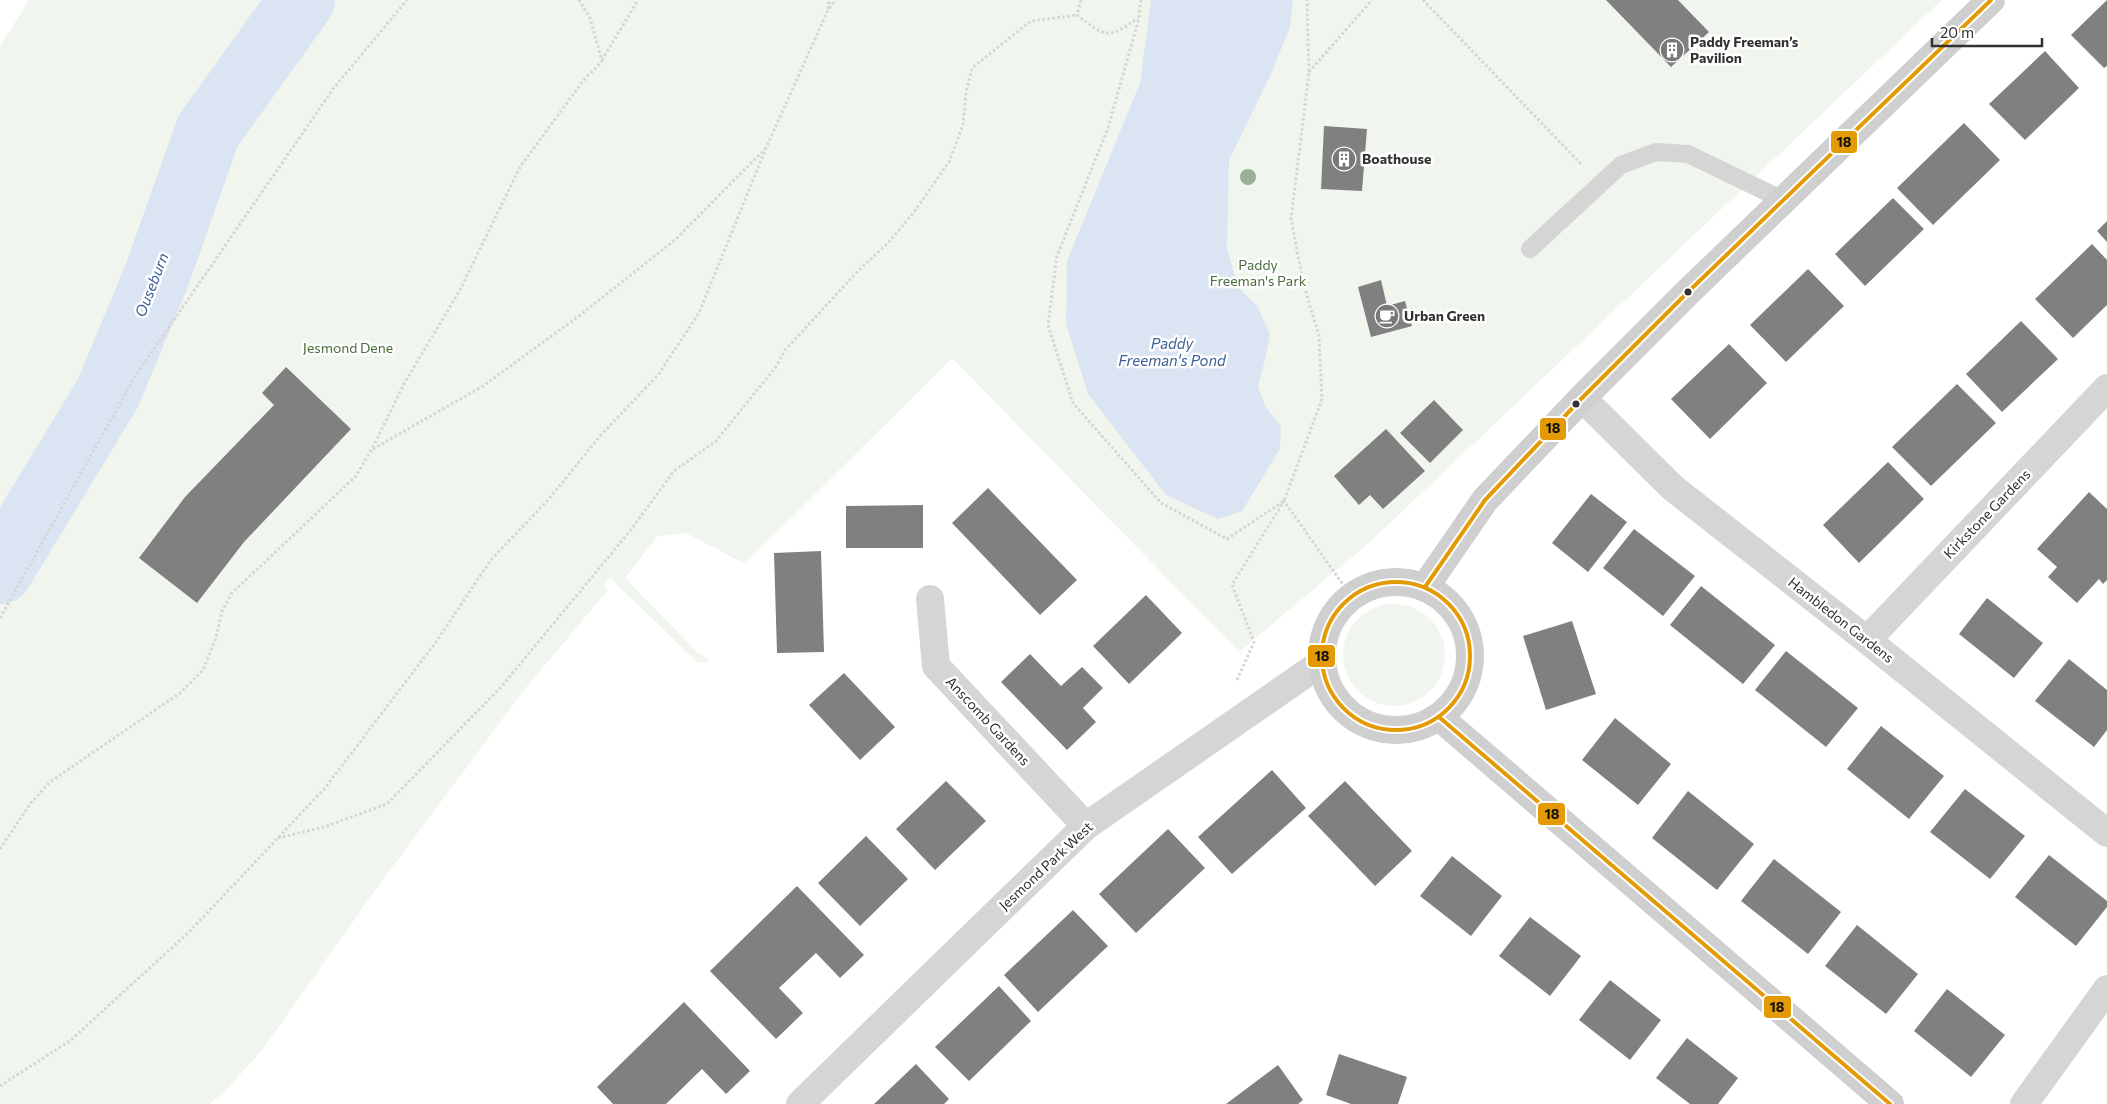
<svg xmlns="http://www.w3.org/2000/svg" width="2107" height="1104" font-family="Commissioner,sans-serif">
	<rect width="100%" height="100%" fill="#fff"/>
	<!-- green -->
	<path fill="#f0f6ed" d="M29 0H1942L1370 542 1239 652 952 358 745 564 686 533 658 536 625 578 698 653 711 661 698 663 610 578 604 584 608 590 525 689 381 882 260 1053 226 1090 210 1104H0V46Z
		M1343 655a51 51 0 1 1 102 0a51 51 0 1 1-102 0Z"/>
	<!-- water -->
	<path fill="#dbe4f3" d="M1151 0H1293L1290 27 1271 74 1229 160 1227 249 1238 287 1257 306 1270 334 1265 360 1258 386 1265 406 1281 427 1280 449 1242 511 1218 519 1166 495 1088 394 1066 324 1067 261 1140 83Z"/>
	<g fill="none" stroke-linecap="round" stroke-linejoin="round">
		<!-- river -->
		<path stroke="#dbe4f3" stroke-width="66" d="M0 571 108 393 157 275 208 131 302 0"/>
	</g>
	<!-- building -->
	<path fill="#808080" d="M1606 0H1678L1709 32 1671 67Z
		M2107 0V66L2104 68 2071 35Z
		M2045 51 2079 88 2025 140 1989 104Z
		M1964 123 2000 160 1933 225 1897 188Z
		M1324 126 1367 129 1362 191 1321 189Z
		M1893 198 1924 229 1865 286 1835 254Z
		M2107 221V242L2097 231Z
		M2092 244 2107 260V305L2073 338 2035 299Z
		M1808 269 1844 306 1786 362 1750 325Z
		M1381 280 1387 306 1405 301 1412 326 1371 337 1358 287Z
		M2021 321 2058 359 2002 412 1966 374Z
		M1729 344 1767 383 1710 439 1671 399Z
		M286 367 351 429 244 542 197 603 139 558 185 497 274 405 262 393Z
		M1957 384 1996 423 1931 486 1892 447Z
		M1434 400 1463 430 1430 463 1400 433Z
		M1386 429 1425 471 1383 509 1370 495 1359 505 1334 476Z
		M1888 462 1924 499 1859 563 1823 525Z
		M988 488 1077 580 1040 615 952 523Z
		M2089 492 2107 509V580L2103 584 2099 579 2077 603 2048 577 2057 567 2037 549Z
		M1591 494 1627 522 1588 572 1552 543Z
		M923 505V548H846V506Z
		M1634 529 1695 576 1663 616 1603 568Z
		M821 551 824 652 777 653 774 553Z
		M1701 586 1775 645 1743 684 1670 625Z
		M1146 595 1182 633 1129 684 1093 646Z
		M1987 598 2043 643 2014 678 1959 634Z
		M1572 621 1596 694 1546 710 1523 636Z
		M1786 651 1858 708 1826 747 1755 690Z
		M1030 654 1061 686 1082 667 1103 688 1083 708 1096 722 1067 750 1001 682Z
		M2069 659 2107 690V730L2094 747 2035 701Z
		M844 673 895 727 860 760 809 705Z
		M1615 718 1671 764 1638 805 1582 760Z
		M1881 726 1944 776 1909 819 1847 769Z
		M1272 770 1306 808 1232 874 1198 837Z
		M946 781 986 821 935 870 896 829Z
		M1345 781 1412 851 1375 886 1308 816Z
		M1965 789 2025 836 1990 879 1930 832Z
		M1688 791 1754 844 1717 890 1652 838Z
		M1168 829 1205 868 1136 933 1099 894Z
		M866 836 908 879 860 926 818 883Z
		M2049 855 2107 901V907L2076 946 2015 897Z
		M1452 856 1502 896 1471 936 1420 896Z
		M1774 859 1841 912 1808 954 1741 901Z
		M797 886 864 955 840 978 816 953 779 988 803 1013 776 1039 710 971Z
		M1073 910 1108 946 1038 1012 1004 975Z
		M1530 917 1581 956 1550 996 1499 956Z
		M1857 925 1918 974 1886 1014 1825 966Z
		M1610 980 1661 1020 1630 1060 1579 1020Z
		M999 986 1031 1021 969 1081 935 1047Z
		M1947 989 2005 1035 1971 1077 1914 1031Z
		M684 1002 750 1071 726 1094 702 1069 666 1104H613L597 1087Z
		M1687 1038 1738 1078 1718 1104H1690L1656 1078Z
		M1339 1054 1407 1077 1398 1104H1351L1326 1095Z
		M916 1064 949 1099 944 1104H874Z
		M1278 1065 1303 1100 1298 1104H1226Z"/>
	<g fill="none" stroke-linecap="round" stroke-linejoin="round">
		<!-- path -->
		<path stroke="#d5d5d5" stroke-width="3" stroke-dasharray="2.5 2.5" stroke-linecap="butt" d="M1081 0 1077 15C1106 37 1107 40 1138 18
			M1141 0 1139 18 1108 128 1057 256 1048 325 1073 403 1161 503 1227 539 1284 501 1322 399 1319 336 1303 282 1291 218 1309 73 1307 0
			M1423 0 1581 164
			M828 9 829 0
			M602 60 638 0
			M1309 72 1372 0
			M373 449 483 386 579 316 676 239 765 149
			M0 618 136 375 333 89 407 0
			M1237 680 1254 642 1232 585 1284 501 1351 596
			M278 838 324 827 387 804 501 687 630 531 674 471 716 441 775 368 786 349 859 270 889 242 914 212 949 162 963 125 966 92 972 68 1031 21 1077 15
			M0 849 31 803 50 782 180 693 203 670 216 638 222 611 232 593 356 476 372 449 405 382 460 290 520 167 583 81 602 61 590 18 579 0
			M0 1086 71 1040 190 931 325 788 436 642 490 561 548 500 600 436 658 375 699 313 766 148 828 10 835 0"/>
		<!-- lane -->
		<path stroke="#d5d5d5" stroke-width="18" d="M1530 249 1621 165 1656 152 1688 154 1783 200"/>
		<!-- street -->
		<path stroke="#d5d5d5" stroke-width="28" d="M1582 398 1673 488 1867 640 2107 833
			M930 599 936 666 1086 826
			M1867 640 2107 388
			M800 1104 1086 826 1321 663
			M2024 1104 2107 989"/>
		<!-- secondary -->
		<path stroke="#cfcfcf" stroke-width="28" d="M1322 656a74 74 0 1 1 148 0a74 74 0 1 1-148 0Z
			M1425 587 1485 500 1582 398 1688 292 1991 0
			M1439 717 1890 1104"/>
		<!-- bus-1 casing -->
		<g stroke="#fff" stroke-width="8">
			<path id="bus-1" d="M1322 656a74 74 0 1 1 148 0a74 74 0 1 1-148 0Z
				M1425 587 1485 500 1582 398 1688 292 1991 0
				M1439 717 1890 1104"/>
		</g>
		<!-- bus-1 -->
		<use href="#bus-1" stroke="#e39a05" stroke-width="4"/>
	</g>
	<!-- trees -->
	<circle fill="#9baf94" cx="1248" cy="177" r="8"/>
	<!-- icons -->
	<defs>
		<g id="building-disc" transform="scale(1.25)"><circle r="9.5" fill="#797979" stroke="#fff"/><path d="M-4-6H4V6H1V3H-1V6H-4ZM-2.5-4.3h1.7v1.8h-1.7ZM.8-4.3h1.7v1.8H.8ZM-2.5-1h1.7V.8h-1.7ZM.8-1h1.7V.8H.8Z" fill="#fff"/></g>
		<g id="cafe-disc" transform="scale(1.25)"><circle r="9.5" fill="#797979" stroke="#fff"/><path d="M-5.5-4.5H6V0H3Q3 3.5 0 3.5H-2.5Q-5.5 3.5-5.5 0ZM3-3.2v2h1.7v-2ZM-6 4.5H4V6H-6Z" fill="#fff"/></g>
	</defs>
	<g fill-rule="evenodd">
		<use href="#building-disc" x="1672" y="50"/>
		<use href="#building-disc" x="1344" y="159"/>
		<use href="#cafe-disc" x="1387" y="316"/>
	</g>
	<!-- markers -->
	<g fill="#313131" stroke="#fff" stroke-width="2">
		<circle cx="1688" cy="292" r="4.5"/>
		<circle cx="1576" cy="404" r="4.5"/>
	</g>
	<g text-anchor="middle" stroke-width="5" stroke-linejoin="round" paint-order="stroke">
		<!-- poi labels -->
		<g font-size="14" font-weight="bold" fill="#313131" stroke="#fff" text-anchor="start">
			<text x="1690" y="47">Paddy Freeman’s<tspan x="1690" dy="16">Pavilion</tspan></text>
			<text x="1362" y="164">Boathouse</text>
			<text x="1404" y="321">Urban Green</text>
		</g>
		<!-- park labels -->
		<g font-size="14" fill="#496e3c" stroke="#fff">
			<text x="1258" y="270">Paddy<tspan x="1258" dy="16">Freeman's Park</tspan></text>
			<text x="348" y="353">Jesmond Dene</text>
		</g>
		<!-- street labels -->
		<g font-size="14" fill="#313131" stroke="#fff">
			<text transform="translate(1987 514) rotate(-46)" y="5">Kirkstone Gardens</text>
			<text transform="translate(1841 620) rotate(38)" y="5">Hambledon Gardens</text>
			<text transform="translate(988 721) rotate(47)" y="5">Anscomb Gardens</text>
			<text transform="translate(1046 866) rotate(-43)" y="5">Jesmond Park West</text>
		</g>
		<!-- water labels -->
		<g font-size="15" font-style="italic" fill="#3b6096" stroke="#fff">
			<text transform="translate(152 285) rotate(-69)" y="5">Ouseburn</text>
			<text x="1172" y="349">Paddy<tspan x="1172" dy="17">Freeman's Pond</tspan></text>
		</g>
	</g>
	<g stroke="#fff" stroke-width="2">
		<rect x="1830" y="130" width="28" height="24" rx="5" fill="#e39a05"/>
		<rect x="1539" y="417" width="28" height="24" rx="5" fill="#e39a05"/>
		<rect x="1307" y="644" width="29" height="24" rx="5" fill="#e39a05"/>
		<rect x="1537" y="802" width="29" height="24" rx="5" fill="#e39a05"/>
		<rect x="1763" y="995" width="29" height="24" rx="5" fill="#e39a05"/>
	</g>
	<g font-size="14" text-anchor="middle" font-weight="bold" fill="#111">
		<text x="1844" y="147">18</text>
		<text x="1553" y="433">18</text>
		<text x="1322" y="661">18</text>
		<text x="1552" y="819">18</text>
		<text x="1777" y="1012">18</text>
	</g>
	<!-- scale -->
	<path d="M1932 38v8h110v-8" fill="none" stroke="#313131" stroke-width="2.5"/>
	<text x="1940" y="38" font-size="15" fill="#313131" stroke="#ffffff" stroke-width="4" paint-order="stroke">20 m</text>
</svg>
